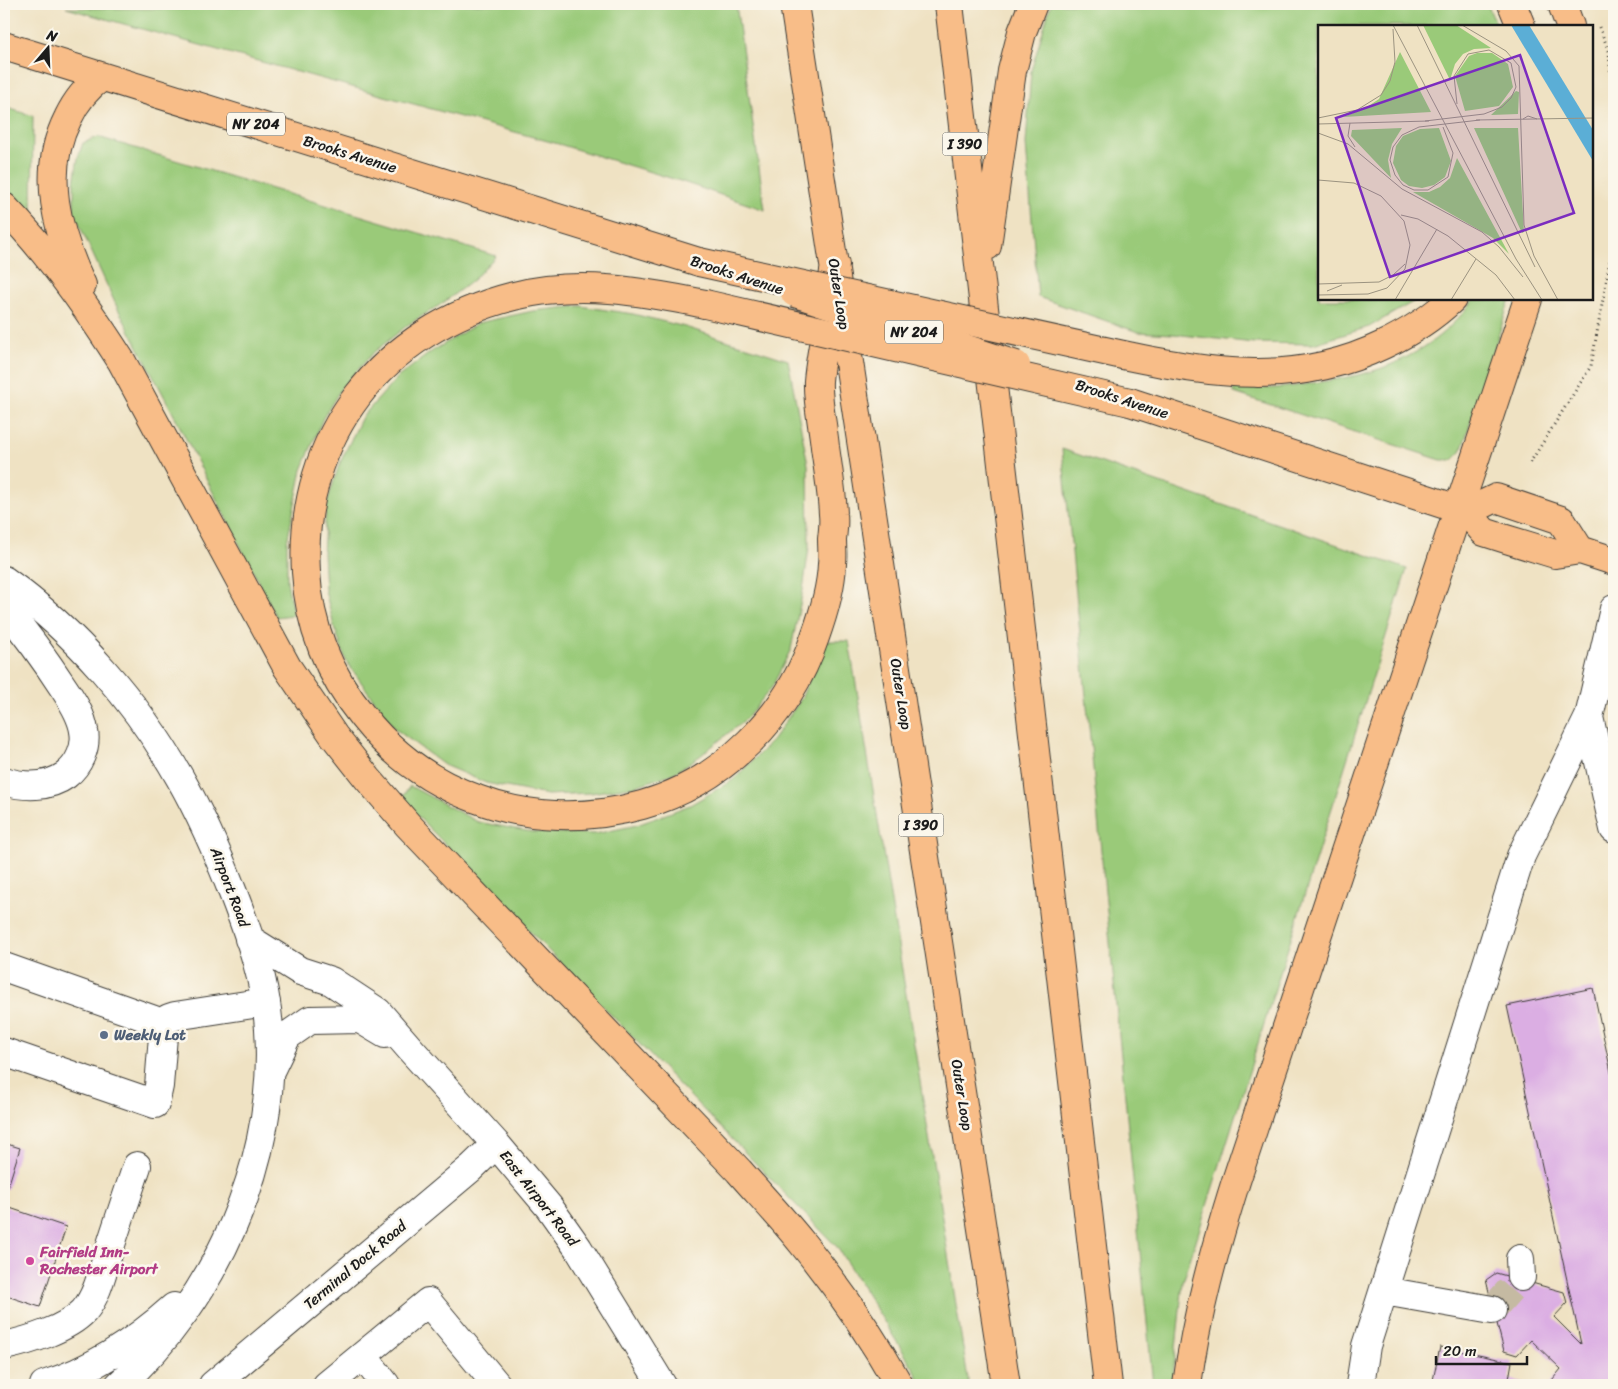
<svg xmlns="http://www.w3.org/2000/svg" width="1618" height="1389" font-family="Sriracha,sans-serif">
	<rect width="100%" height="100%" fill="#fbf7ec"/>
	<filter id="ink" filterUnits="userSpaceOnUse"><feTurbulence type="fractalNoise" baseFrequency=".02" numOctaves="2"/><feDisplacementMap in="SourceGraphic" scale="10" xChannelSelector="R" yChannelSelector="G"/><feConvolveMatrix kernelMatrix="1 2 1 2 8 2 1 2 1" color-interpolation-filters="sRGB"/></filter>
	<filter id="wash" filterUnits="userSpaceOnUse"><feTurbulence type="fractalNoise" baseFrequency=".0096" numOctaves="4" result="noise"/><feDisplacementMap in="SourceGraphic" scale="20" xChannelSelector="R" yChannelSelector="G"/><feGaussianBlur stdDeviation="1.12" result="paint"/><feColorMatrix in="noise" values="0 0 0 0 0 0 0 0 0 0 0 0 0 0 0 0 0 1.4 0 .05"/><feComposite in="paint" operator="in"/></filter>
	<g filter="url(#wash)">
		<rect width="100%" height="100%" fill="#efe2c3"/>
		<!-- green -->
		<path fill="#9aca79" stroke="#5b734a" d="M263 4H736L765 210 680 181 562 145 66 8 188 9 252 6Z
			M1051 4H1487L1497 26H1319V299H1418L1369 327 1313 344 1254 343 1173 334 1138 332 1038 297 1026 144 1031 71Z
			M4 107 33 116 32 217 4 186Z
			M98 137 496 256 473 280 443 303 409 324 374 352 342 387 323 418 302 470 287 542V581L293 615 276 617 175 417 116 305 74 213V183L78 157 83 143Z
			M1474 299H1510L1461 452 1453 460H1441L1234 393 1233 386C1258 391 1287 388 1313 383 1333 380 1353 377 1373 371 1413 359 1450 333 1474 299Z
			M580 306 633 314 685 327 788 360 808 465 809 547 803 590 791 649 772 687 747 718 700 756 674 773 636 786 591 793 547 795 486 783 444 765 394 728 346 661 334 626 325 590 323 553 326 506 339 465 362 417 398 377 431 352 478 323 533 311Z
			M1062 449 1407 569 1183 1282 1172 1385H1153Z
			M825 641H849L969 1385H922L914 1369 837 1247 401 799 410 786 478 822 532 832 595 834 637 825 690 805 733 780 773 740 801 699Z"/>
		<g id="blocks">
			<!-- building -->
			<path fill="#dbaee3" d="M1593 988 1614 1086V1385H1548L1561 1369 1531 1340 1517 1355 1504 1351 1486 1280 1496 1273 1564 1292 1567 1303 1554 1317 1581 1344 1507 1006Z
				M4 1143 20 1148 7 1190 4 1189Z
				M4 1206 66 1227 40 1307 4 1295Z
				M1440 1347 1512 1362 1509 1379 1534 1385H1432Z"/>
		</g>
	</g>
	<g filter="url(#ink)">
		<use href="#blocks" fill-opacity="0" stroke="#3c3a35" stroke-width="1"/>
		<g fill="none" stroke-linecap="round" stroke-linejoin="round">
			<!-- minor-tunnel -->
			<path stroke="#c5baa2" stroke-width="28" stroke-dasharray="28 14" stroke-linecap="butt" d="M1492 1310 1521 1277"/>
			<!-- minor casing -->
			<g stroke="#3c3a35" stroke-width="30">
				<path id="minor" d="M4 580C75 631 137 702 180 778 201 815 218 854 233 893 250 937 266 982 269 1029 278 1159 216 1300 119 1385
					M4 607C26 633 46 661 65 690 73 702 82 716 84 731 87 747 79 765 66 775 48 788 24 787 4 781
					M1589 717 1614 829
					M249 939 300 971 331 981 378 1012 412 1051 496 1144 549 1207 578 1248 662 1385
					M4 967 154 1020 161 1030 163 1036 159 1086 155 1104 4 1052
					M158 1024 169 1018 175 1016 266 1002
					M271 1069 287 1036 310 1020 360 1019 385 1034
					M1520 1259 1521 1277
					M1384 1291 1492 1310
					M4 1346C28 1341 67 1329 84 1311 97 1296 102 1273 108 1254 117 1225 127 1196 137 1166
					M363 1356 386 1385
					M44 1385C93 1370 136 1341 174 1307
					M213 1385 471 1168 496 1144
					M327 1385 428 1302 497 1385
					M1360 1385 1366 1346 1521 856 1589 717 1614 609"/>
			</g>
			<!-- major casing -->
			<g stroke="#3c3a35" stroke-width="30">
				<path id="major" d="M4 46 699 262
					M1130 402 1467 512 1484 532 1506 539 1555 554 1580 550 1614 561
					M1467 512 1496 498 1561 520 1580 550"/>
			</g>
			<!-- highway casing -->
			<g stroke="#3c3a35" stroke-width="30">
				<path id="highway" d="M794 4 1006 1385
					M949 4 1108 1385
					M1512 4 1521 26
					M1562 4 1570 26
					M4 207C49 253 87 307 122 362L287 667 334 736 368 779 408 825 739 1171C760 1195 782 1218 802 1243 838 1287 871 1335 899 1385
					M987 246 1012 71 1022 32 1033 4
					M82 285C57 232 40 173 68 118 76 101 86 88 102 77
					M705 304C641 291 578 280 514 296 383 329 298 436 306 572 309 626 329 675 363 717 393 755 432 783 477 799 529 819 588 820 642 805 723 782 788 717 815 637 823 615 831 588 832 564 833 556 832 547 832 539 833 531 834 522 833 514 832 492 828 469 825 447 823 426 817 401 818 381 819 367 822 353 824 339 828 314 831 290 835 265
					M1123 355C1214 374 1296 387 1383 345 1408 333 1432 318 1452 299
					M1187 1385C1196 1315 1215 1248 1236 1181L1528 299"/>
			</g>
			<!-- path -->
			<path stroke="#3c3a35" stroke-width="3" stroke-dasharray="1 4" stroke-linecap="butt" d="M1599 27 1609 51 1614 122
				M1530 463 1591 366 1614 238"/>
			<!-- minor -->
			<use href="#minor" stroke="#fff" stroke-width="28"/>
			<!-- major -->
			<use href="#major" stroke="#f8bd88" stroke-width="28"/>
			<!-- highway -->
			<use href="#highway" stroke="#f8bd88" stroke-width="28"/>
			<!-- major-bridge casing -->
			<g stroke="#3c3a35" stroke-width="30" stroke-linecap="butt">
				<path id="major-bridge" d="M795 293 1016 365"/>
			</g>
			<!-- highway-bridge casing -->
			<g stroke="#3c3a35" stroke-width="30" stroke-linecap="butt">
				<path id="highway-bridge" d="M699 262 1123 355
					M705 304 1130 402"/>
			</g>
			<!-- major-bridge -->
			<use href="#major-bridge" stroke="#f8bd88" stroke-width="28"/>
			<!-- highway-bridge -->
			<use href="#highway-bridge" stroke="#f8bd88" stroke-width="28"/>
		</g>
	</g>
	<!-- markers -->
	<circle fill="#5c6f8a" stroke="#fbf7ec" stroke-width="2" cx="104" cy="1035" r="5"/>
	<circle fill="#d1479c" stroke="#fbf7ec" stroke-width="2" cx="30" cy="1261" r="5"/>
	<g text-anchor="middle" stroke-width="5" stroke-linejoin="round" paint-order="stroke">
		<!-- shield labels -->
		<g fill="#fbf7ec" stroke="#5f5e5a" stroke-width="1">
			<rect x="227" y="112.5" width="58" height="23" rx="4"/>
			<rect x="942.5" y="132.5" width="45" height="23" rx="4"/>
			<rect x="885" y="320.5" width="58" height="23" rx="4"/>
			<rect x="898.5" y="813.5" width="45" height="23" rx="4"/>
		</g>
		<g font-size="14" font-weight="bold" fill="#1c1c1c">
			<text x="256" y="129">NY 204</text>
			<text x="965" y="149">I 390</text>
			<text x="914" y="337">NY 204</text>
			<text x="921" y="830">I 390</text>
		</g>
		<!-- street labels -->
		<g font-size="15" fill="#1c1c1c" stroke="#fbf7ec">
			<text transform="translate(350 154) rotate(17)" y="5">Brooks Avenue</text>
			<text transform="translate(737 275) rotate(18)" y="5">Brooks Avenue</text>
			<text transform="translate(839 294) rotate(81)" y="5">Outer Loop</text>
			<text transform="translate(1122 399) rotate(18)" y="5">Brooks Avenue</text>
			<text transform="translate(901 694) rotate(81)" y="5">Outer Loop</text>
			<text transform="translate(230 887) rotate(69)" y="5">Airport Road</text>
			<text transform="translate(962 1095) rotate(81)" y="5">Outer Loop</text>
			<text transform="translate(539 1198) rotate(52)" y="5">East Airport Road</text>
			<text transform="translate(355 1265) rotate(-40)" y="5">Terminal Dock Road</text>
		</g>
		<!-- service labels -->
		<g font-size="15" font-weight="bold" fill="#4e5e75" stroke="#fbf7ec" text-anchor="start">
			<text x="114" y="1040">Weekly Lot</text>
		</g>
		<!-- hotel labels -->
		<g font-size="15" font-weight="bold" fill="#b23c85" stroke="#fbf7ec" text-anchor="start">
			<text x="40" y="1257">Fairfield Inn-<tspan x="40" dy="17">Rochester Airport</tspan></text>
		</g>
	</g>
	<!-- overview -->
	<g transform="translate(1318 25)">
		<rect width="275" height="275" fill="#efe2c3"/>
		<path d="M105 0H138L173 23 156 24 145 29 137 39 132 55ZM82 27 113 87 25 92 46 84 61 74ZM159 28H174L190 39 195 62 181 81 147 86 137 51 151 31ZM198 66 201 67 200 89 173 90ZM84 103 74 119 70 135 73 153 33 111 34 105ZM121 103 133 136 127 152 116 160 104 163 91 161 83 155 75 138 78 121 85 111 102 104ZM156 103H200L206 207 204 208ZM139 133 191 229 175 213 95 167H111L122 162 132 153Z" fill="#9aca79"/>
		<path d="M193 0H211L275 105V136Z" fill="#5baed6"/>
		<path fill="none" stroke="#9b9380" stroke-width="1" d="M75 0 198 234 224 275M99 0 217 242M144 0 188 26 201 41 206 200 216 231 240 275M0 93 39 85 63 70 72 56 77 37 75 4M205 94 210 91 219 94M158 95 275 93M107 96 166 89 184 82 193 73 198 62 193 38 171 25 150 29 136 51 139 79M32 98 30 111 37 122M0 99 111 96M125 102 135 128 130 152 110 165H96L85 160 77 150 72 135 75 122 84 110 101 102 162 95M0 108 30 119 84 164 164 207 181 222 205 252M0 155 36 158 63 171 86 196 92 220 87 244 69 263 50 269 0 270M83 190 100 194 130 211 178 250 197 275M0 259 61 257 75 250 87 239M9 266 24 260M77 275 119 204M133 275 158 234"/>
		<path fill="#7b2cbf" fill-opacity="0.15" stroke="#7b2cbf" stroke-width="2.5" d="M202 30 256 188 72 252 18 93Z"/>
		<rect width="275" height="275" fill="none" stroke="#1c1c1c" stroke-width="2.5"/>
	</g>
	<!-- margin -->
	<rect width="1618" height="1389" fill="none" stroke="#fbf7ec" stroke-width="20"/>
	<!-- north arrow -->
	<g transform="translate(48 48) rotate(19)" stroke="#fbf7ec" stroke-width="4" paint-order="stroke">
	<path d="M0-4L9 19L0 12L-9 19Z" fill="#1c1c1c"/>
	<text y="-8" font-size="14" font-weight="bold" text-anchor="middle" fill="#1c1c1c">N</text>
	</g>
	<!-- scale -->
	<path d="M1436 1356v8h91v-8" fill="none" stroke="#1c1c1c" stroke-width="2.5"/>
	<text x="1443" y="1356" font-size="15" fill="#1c1c1c" stroke="#fbf7ec" stroke-width="4" paint-order="stroke">20 m</text>
</svg>
